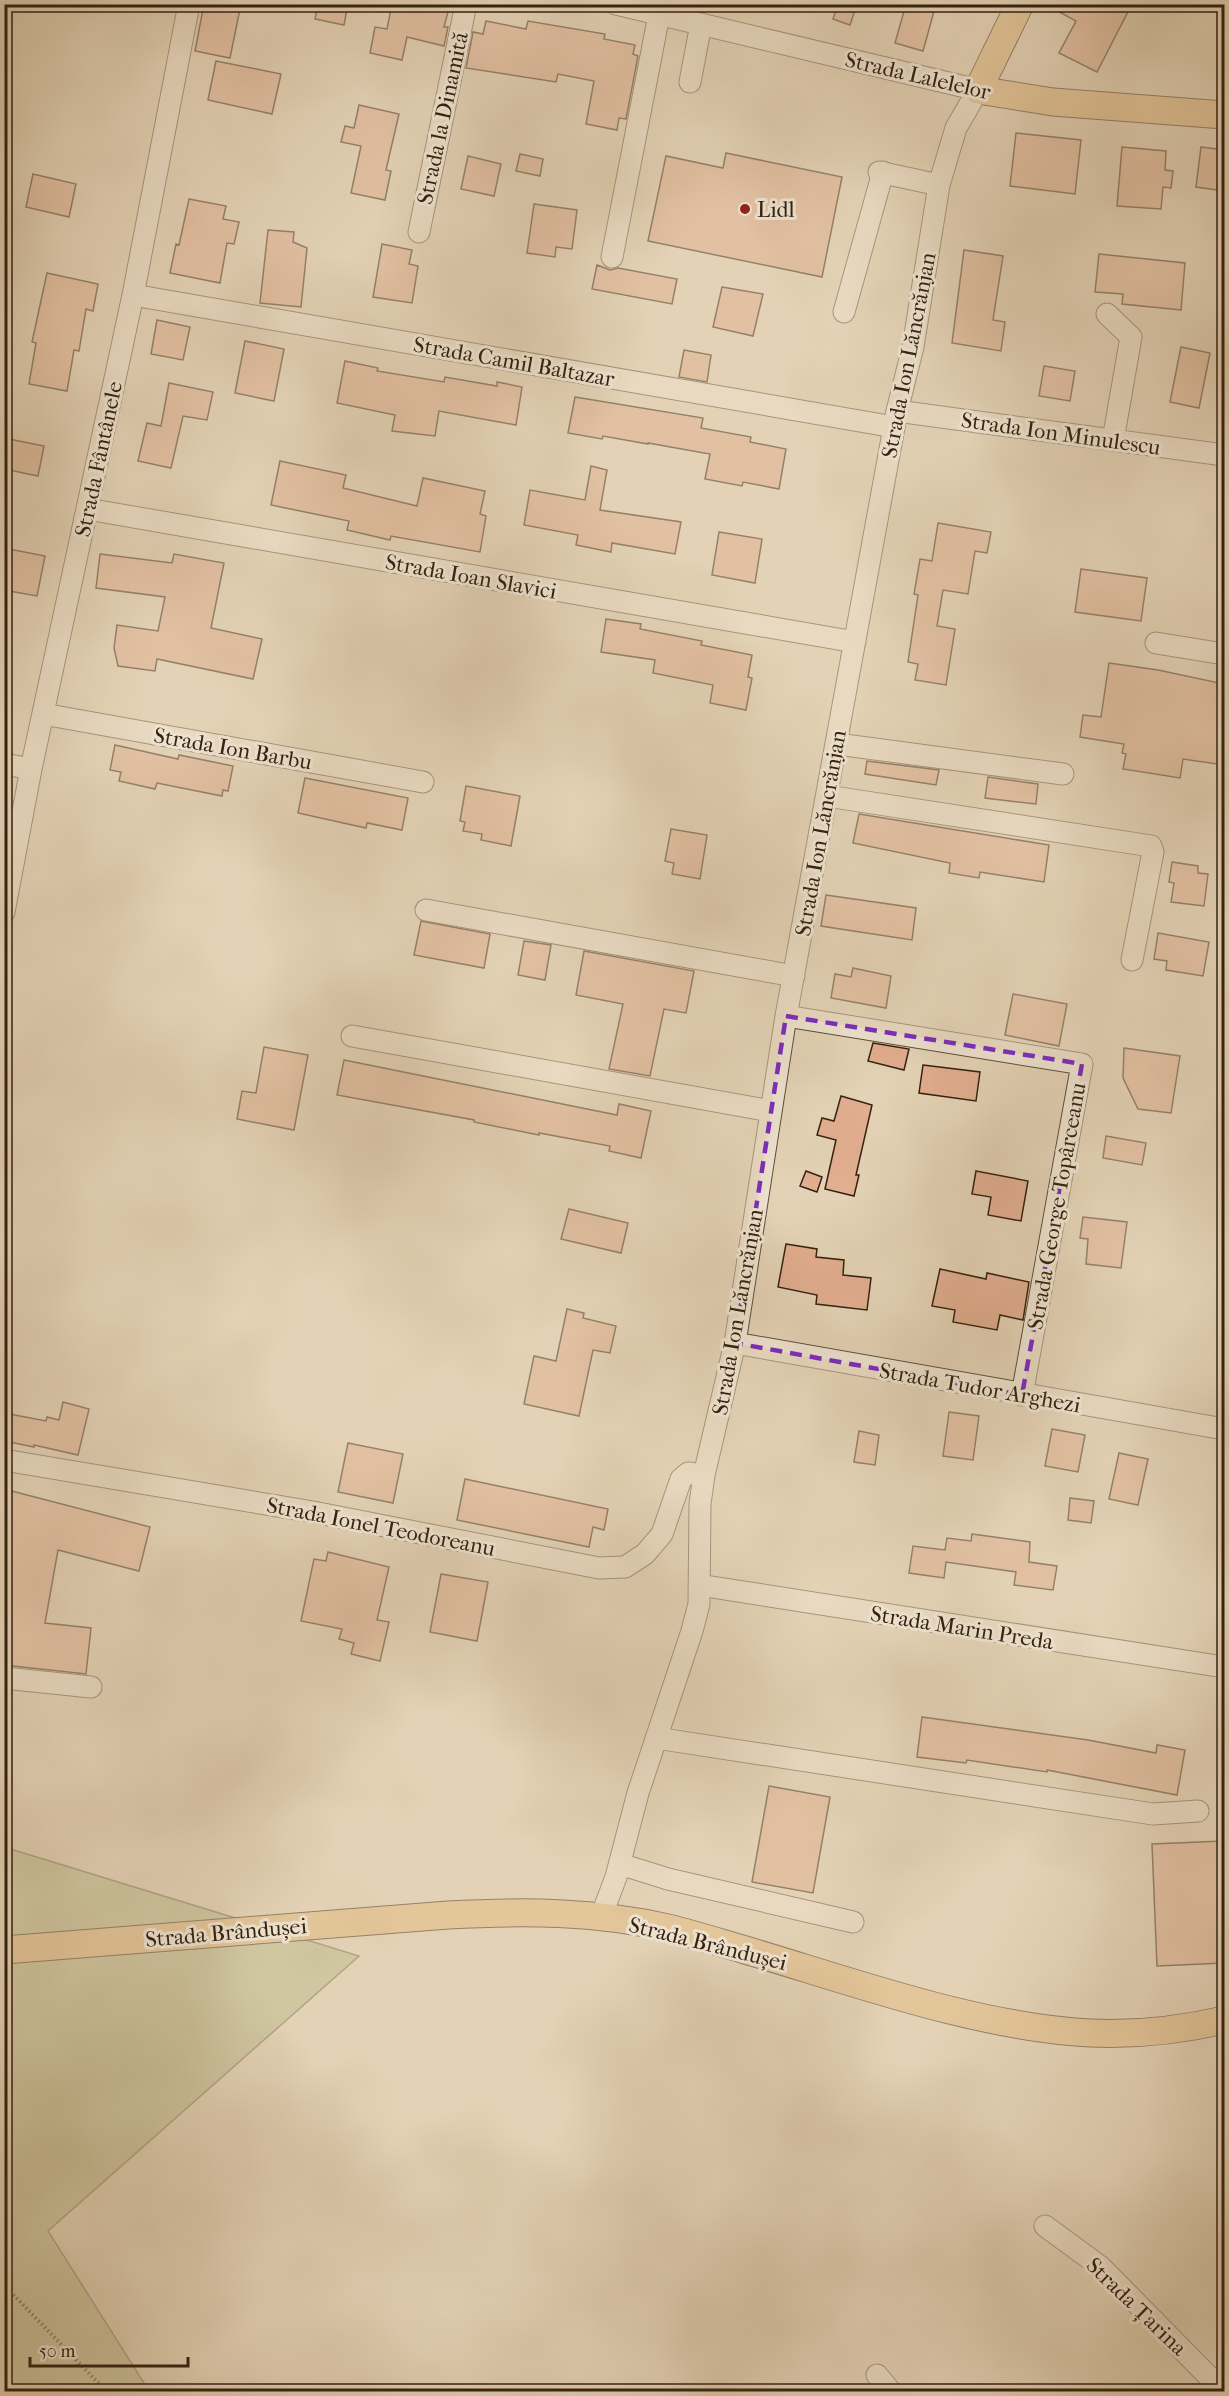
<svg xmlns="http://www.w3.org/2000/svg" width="1229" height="2396" font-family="'IM FELL French Canon',serif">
	<rect width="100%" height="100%" fill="#e3d2b5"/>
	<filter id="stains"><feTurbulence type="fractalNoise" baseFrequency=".00333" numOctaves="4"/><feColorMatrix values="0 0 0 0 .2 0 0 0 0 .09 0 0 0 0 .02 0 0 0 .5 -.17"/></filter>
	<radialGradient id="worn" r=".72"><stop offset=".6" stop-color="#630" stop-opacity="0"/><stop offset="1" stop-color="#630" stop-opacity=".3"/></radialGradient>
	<!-- green -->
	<path fill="#b8ba8a" stroke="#766e4d" stroke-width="1.5" d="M4 1847 359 1956 48 2231 149 2391H5Z"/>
	<!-- building -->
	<path fill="#e1ae8f" stroke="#352110" stroke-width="1.5" d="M204 4H241L230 58 195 51Z
		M318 4H348L344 25 315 19Z
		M392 4H450L444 27H448L444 46 407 37 402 60 370 53 375 27 387 29Z
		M838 4H857L850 25 833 19Z
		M906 4H936L923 51 895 43Z
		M1045 4H1132L1097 72 1059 53 1076 21Z
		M486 21 526 29 528 21 605 34 604 39 635 45 633 54 638 56 626 119 619 118 617 130 586 124 594 81 558 74 556 82 466 68 473 32 483 34Z
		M216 61 281 74 272 114 208 100Z
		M359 105 399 114 386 170 391 171 385 200 351 193 361 146 341 142 345 126 354 128Z
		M1016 133 1081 140 1075 194 1010 186Z
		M1122 147 1166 151 1165 170 1173 171 1171 188 1163 187 1161 209 1117 206Z
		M1201 147 1224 150V191L1196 187Z
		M726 153 842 177 822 277 648 241 666 156 723 168Z
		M520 154 543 159 540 176 516 171Z
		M468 156 501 164 494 196 461 189Z
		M33 174 76 184 69 217 26 207Z
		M189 199 226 206 223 219 239 222 234 244 227 243 220 283 170 273 176 244 179 245Z
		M534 204 577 210 572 249 556 247 555 257 527 253Z
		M268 230 294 232 293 242 307 248 301 307 260 303Z
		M382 244 412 250 409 264 418 266 412 303 373 297Z
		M964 250 1003 256 993 320 1005 322 1001 351 952 343Z
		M1099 254 1185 263 1181 310 1122 304 1123 294 1095 292Z
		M597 265 610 270 618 268 677 279 672 304 592 289Z
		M47 273 98 284 93 311 86 309 79 351 74 350 67 391 29 384 36 343 32 342Z
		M722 287 763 294 753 336 713 327Z
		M157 320 190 327 183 360 151 354Z
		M245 341 284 349 274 401 235 393Z
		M1181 347 1210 353 1199 408 1170 402Z
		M684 350 711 355 707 382 679 377Z
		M345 361 378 368 377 371 444 382 445 377 497 386V382L522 387 516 425 439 411 435 436 392 431 395 415 337 403Z
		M1044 366 1075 371 1070 401 1039 396Z
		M169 383 213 392 207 420 183 416 171 468 138 461 147 423 161 426Z
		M575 397 703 418 701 428 751 437 750 442 786 449 779 489 743 482 742 486 705 479 710 454 648 443V444L603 436 602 439 568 433Z
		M4 438 44 446 38 476 4 469Z
		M280 461 346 475 343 488 417 506 423 478 485 491 480 514 486 516 480 552 391 536 390 540 347 530 349 521 271 505Z
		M591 466 607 470 600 510 681 522 675 554 612 543 611 552 576 545 578 535 524 525 530 490 585 500Z
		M938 523 991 532 987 553 975 551 968 594 943 590 937 626 955 629 946 685 915 680 918 664 908 662 918 595 914 594 920 559 932 561Z
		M719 532 762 539 755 583 712 575Z
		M4 548 45 556 37 596 4 590Z
		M100 554 172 563 174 554 224 563 211 628 262 639 253 679 157 659 155 671 118 666 114 648 117 625 158 631 165 597 96 588Z
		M1081 569 1147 578 1141 621 1075 612Z
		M606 619 641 624 640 629 702 641 701 645 752 655 748 677 752 678 746 710 710 703 713 685 653 673 655 660 601 652Z
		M1109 663 1158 670 1224 684V765L1183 759 1180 778 1123 769 1126 754 1122 753 1124 744 1080 737 1083 715 1101 717Z
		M115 745 178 759 179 755 233 766 228 791 223 790 222 796 157 783 155 789 119 781 121 772 110 770Z
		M867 761 939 770 936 785 865 774Z
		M988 777 1038 784 1036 804 985 798Z
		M305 778 408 798 402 830 367 823 366 828 298 813Z
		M466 786 520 796 511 846 481 840 482 834 463 831 465 822 460 821Z
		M859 814 1049 845 1044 882 980 872 979 878 949 873 950 863 853 843Z
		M671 829 707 835 700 879 672 874 674 863 665 861Z
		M1172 862 1198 866V873L1208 874 1204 906 1171 902 1174 883 1169 882Z
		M826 895 916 908 912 940 821 926Z
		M421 921 490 934 484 968 414 955Z
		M1158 933 1209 942 1203 976 1166 970 1167 961 1154 959Z
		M524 941 551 945 545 980 518 975Z
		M584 951 694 971 686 1013 664 1009 650 1076 609 1069 623 1004 576 995Z
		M853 968 891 976 886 1008 831 998 835 974 851 977Z
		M1013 994 1067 1004 1059 1046 1005 1035Z
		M873 1043 909 1049 904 1070 868 1061Z
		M264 1047 308 1055 294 1130 237 1119 242 1091 256 1093Z
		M1124 1048 1180 1056 1171 1113 1138 1109 1123 1078Z
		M344 1060 617 1115 619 1104 651 1111 641 1158 609 1151 610 1146 539 1133V1135L474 1122V1120L337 1095Z
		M923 1065 980 1072 976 1101 919 1093Z
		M841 1096 872 1105 856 1175H859L854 1196 825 1189 836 1140 817 1135 822 1118 834 1121Z
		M1106 1136 1146 1143 1142 1165 1103 1158Z
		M806 1171 822 1177 817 1192 800 1186Z
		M976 1171 1028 1181 1021 1221 988 1215 991 1197 972 1194Z
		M569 1209 628 1223 621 1253 561 1239Z
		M1083 1217 1127 1222 1121 1268 1086 1264 1088 1239 1080 1238Z
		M786 1244 817 1249 816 1257 844 1260 843 1275 871 1278 867 1310 816 1304 817 1295 778 1287Z
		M940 1269 986 1279 987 1273 1029 1282 1023 1320 1000 1315 997 1330 953 1322 955 1310 932 1306Z
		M567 1309 584 1313 583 1318 616 1326 610 1353 593 1350 579 1416 524 1404 534 1356 556 1361Z
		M63 1402 89 1409 78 1455 34 1445V1447L4 1441V1413L46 1421 47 1417 59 1420Z
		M949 1412 979 1416 973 1460 943 1456Z
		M1052 1429 1085 1435 1078 1472 1045 1466Z
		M859 1431 879 1435 875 1465 854 1462Z
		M348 1443 403 1454 393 1503 338 1492Z
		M1119 1453 1148 1459 1138 1505 1109 1499Z
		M465 1479 608 1509 604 1530 593 1527 589 1547 457 1520Z
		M4 1489 150 1527 139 1571 58 1550 45 1623 91 1628 86 1674 4 1665V1562L11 1528 4 1526Z
		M1070 1498 1094 1501 1091 1523 1068 1520Z
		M972 1534 1030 1542 1029 1562 1057 1566 1053 1590 1014 1585 1016 1572 946 1562 944 1578 909 1573 913 1546 945 1550 947 1538 971 1541Z
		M328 1552 389 1567 377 1620 389 1622 380 1661 351 1654 354 1643 339 1639 342 1629 301 1621 314 1559 326 1561Z
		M441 1574 488 1582 477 1641 430 1632Z
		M922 1717 1088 1740 1156 1753 1157 1745 1185 1750 1177 1795 1047 1770V1772L967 1760 966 1763 917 1757Z
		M769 1786 830 1797 813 1893 752 1882Z
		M1223 1841 1224 1963 1157 1966 1152 1844Z"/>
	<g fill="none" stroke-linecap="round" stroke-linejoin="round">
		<!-- minor casing -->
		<g stroke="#604d39" stroke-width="23">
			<path id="minor" d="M690 82 701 24
				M879 172 939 185
				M419 232 466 4
				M612 257 659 15
				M133 295 894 427
				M844 312 883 172
				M1107 314 1131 337 1113 440
				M897 411 1224 455
				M87 509 855 642
				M1156 643 1224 654
				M43 714 423 782
				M837 744 1063 774
				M4 764 31 769
				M827 796 1151 846 1153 852 1132 960
				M426 910 794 976
				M4 912 31 769 133 295 189 4
				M786 1016 1082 1064 1022 1395
				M352 1036 771 1111
				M735 1343 1224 1429
				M4 1460 313 1512 599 1568 625 1567 645 1554 662 1534 681 1479 688 1473 704 1475
				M699 1585 1224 1667
				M4 1678 91 1687
				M656 1738 1153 1814 1198 1811
				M620 1864 668 1879 853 1922
				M601 1917 616 1877 638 1793 692 1631 699 1604 700 1504 704 1475 735 1343 786 1016 897 411 913 347 939 185 956 128 978 90 616 4
				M1045 2226 1101 2267 1224 2392
				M877 2375 891 2392"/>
		</g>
		<!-- major casing -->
		<g stroke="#352110" stroke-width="29">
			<path id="major" d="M1020 4 978 90 1053 102 1224 115
				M4 1950 448 1915C522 1911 596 1911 668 1928 693 1934 718 1942 742 1949 851 1981 976 2027 1090 2033 1135 2035 1181 2030 1224 2020"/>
		</g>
		<!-- path -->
		<path stroke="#352110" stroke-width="4" stroke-dasharray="1.5 3" stroke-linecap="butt" d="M4 2285 107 2392"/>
		<!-- minor -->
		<use href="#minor" stroke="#ede2cf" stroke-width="21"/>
		<!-- major -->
		<use href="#major" stroke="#e2b97a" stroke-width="27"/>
	</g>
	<!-- marked area -->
	<path d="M0 0H1229V2396H0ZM786 1016 1082 1064 1022 1395 735 1343Z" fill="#e3d2b5" fill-opacity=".55" fill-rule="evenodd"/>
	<path fill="none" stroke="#7b2cbf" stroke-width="4.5" stroke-dasharray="12 8" stroke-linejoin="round" d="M786 1016 1082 1064 1022 1395 735 1343Z"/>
	<!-- markers -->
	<circle fill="#8f2418" stroke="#ede2cf" stroke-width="2" cx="745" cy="209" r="6"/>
	<g text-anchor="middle" stroke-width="6" stroke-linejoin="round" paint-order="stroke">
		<!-- street labels -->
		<g font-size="22" fill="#352110" stroke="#ede2cf">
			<text transform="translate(918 75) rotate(13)" y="8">Strada Lalelelor</text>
			<text transform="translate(442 118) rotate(-78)" y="8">Strada la Dinamită</text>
			<text transform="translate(908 355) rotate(-79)" y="8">Strada Ion Lăncrănjan</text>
			<text transform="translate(514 361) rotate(10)" y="8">Strada Camil Baltazar</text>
			<text transform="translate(1061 433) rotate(8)" y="8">Strada Ion Minulescu</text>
			<text transform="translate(98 459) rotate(-78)" y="8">Strada Fântânele</text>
			<text transform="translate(471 576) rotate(10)" y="8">Strada Ioan Slavici</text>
			<text transform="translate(233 748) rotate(10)" y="8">Strada Ion Barbu</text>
			<text transform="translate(820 833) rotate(-80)" y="8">Strada Ion Lăncrănjan</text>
			<text transform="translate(1056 1206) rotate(-80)" y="8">Strada George Topârceanu</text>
			<text transform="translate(737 1312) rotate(-80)" y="8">Strada Ion Lăncrănjan</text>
			<text transform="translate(980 1387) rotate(10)" y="8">Strada Tudor Arghezi</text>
			<text transform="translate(381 1526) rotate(11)" y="8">Strada Ionel Teodoreanu</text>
			<text transform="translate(962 1627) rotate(9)" y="8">Strada Marin Preda</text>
			<text transform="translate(226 1932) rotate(-5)" y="8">Strada Brândușei</text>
			<text transform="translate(708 1943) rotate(14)" y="8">Strada Brândușei</text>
			<text transform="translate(1137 2306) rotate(44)" y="8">Strada Țarina</text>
		</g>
		<!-- poi labels -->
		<g font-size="22" fill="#352110" stroke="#ede2cf" text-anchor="start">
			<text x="757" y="217">Lidl</text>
		</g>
	</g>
	<!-- margin -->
	<rect width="1229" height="2396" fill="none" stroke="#e3d2b5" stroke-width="24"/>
	<rect x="6" y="6" width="1217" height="2384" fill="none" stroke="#352110" stroke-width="3"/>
	<rect x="12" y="12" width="1205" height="2372" fill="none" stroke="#352110" stroke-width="1.5"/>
	<!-- scale -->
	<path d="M30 2357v9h158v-9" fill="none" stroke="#352110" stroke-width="3"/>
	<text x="39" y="2357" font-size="18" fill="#352110" stroke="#ede2cf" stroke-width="4.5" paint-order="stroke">50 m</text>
	<rect width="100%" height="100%" filter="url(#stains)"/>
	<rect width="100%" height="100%" fill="url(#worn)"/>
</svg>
